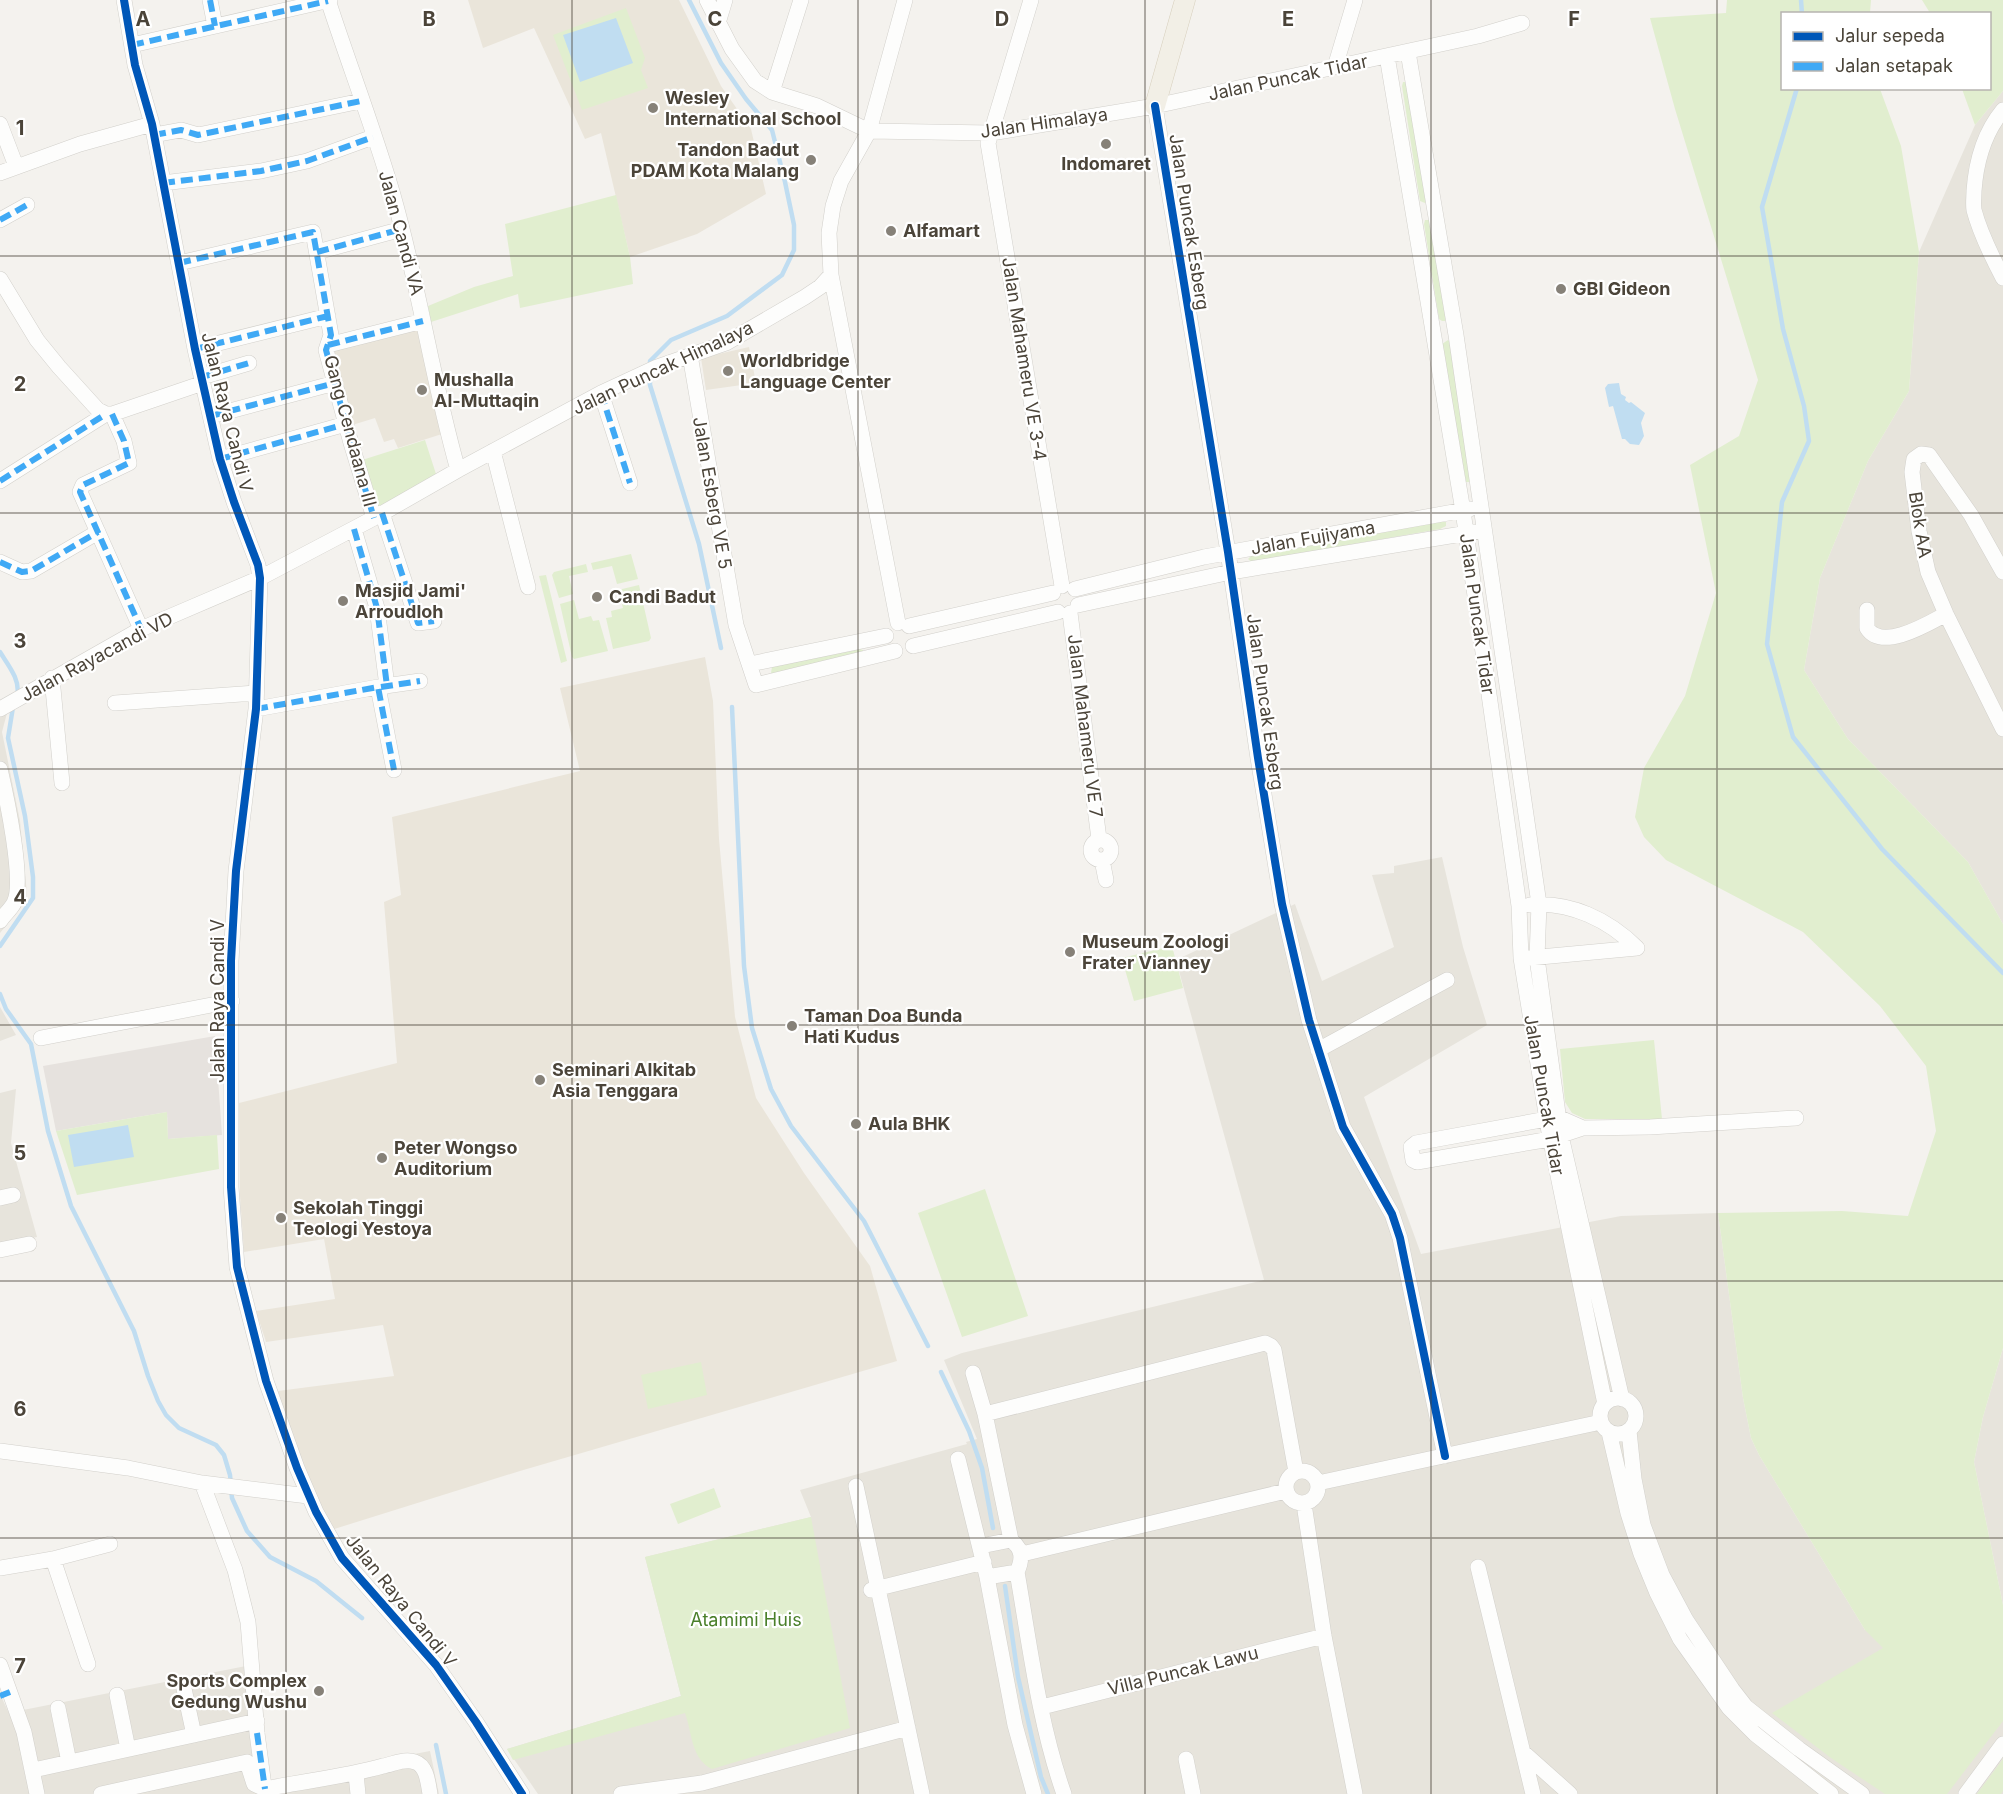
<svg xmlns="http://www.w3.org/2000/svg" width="2003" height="1794" font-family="Inter,sans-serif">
	<rect width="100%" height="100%" fill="#f4f2ee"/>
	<!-- residential -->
	<path fill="#e7e4dc" d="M2003 91V924L1968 862 1848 739 1804 670 1820 578 1868 461 1909 391 1919 252 1975 125Z
		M7 713 2 732 20 821 27 894 26 901 0 933V716Z
		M1442 857 1463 947 1487 1025 1364 1097 1421 1254 1621 1216 1718 1213 1743 1398 1751 1438 1759 1455 1865 1630 2003 1617V1794H538L507 1749 681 1696 645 1557 811 1517 800 1490 967 1444 966 1442 977 1439 944 1360 962 1353 1264 1280 1176 960 1295 904 1322 981 1394 947 1372 875 1394 873V866Z
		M0 1007 16 1035 0 1041Z
		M16 1089 11 1143 37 1237 0 1244V1093Z
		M2003 1348V1605L1974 1462 1983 1417Z
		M246 1666 268 1782 430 1751 439 1794H41L23 1710Z
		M0 1694 20 1737 32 1794H0Z"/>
	<!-- industrial -->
	<path fill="#e6e2de" d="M215 1036 222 1135 168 1139 167 1112 56 1131 43 1066Z"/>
	<!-- education -->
	<path fill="#eae5da" d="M468 0H679L721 86 751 129 766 194 697 234 630 257 601 133 585 139 534 28 483 48Z
		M418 324 442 434 398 448 394 439 384 442 375 418 349 426 329 347Z
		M749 347 756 383 706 390 701 358Z
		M705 657 713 701 719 839 735 1017 756 1098 804 1173 870 1266 897 1361 520 1471 331 1530 303 1470 278 1391 394 1376 383 1325 266 1342 256 1311 335 1299 324 1239 244 1252 240 1196 239 1103 397 1063 384 902 401 895 392 817 580 771 560 688Z"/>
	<!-- green -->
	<path fill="#e1eecf" d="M1727 0H1871L1870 13 1782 14V88L1880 89 1901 146 1919 252 1909 391 1868 461 1820 578 1804 670 1848 739 1968 862 2003 924V1348L1983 1417 1974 1462 2003 1605V1721L1947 1794H1885L1831 1758 1772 1713 1883 1648 1865 1630 1759 1455 1751 1438 1743 1398 1718 1213 1842 1211 1908 1216 1936 1131 1926 1066 1880 1006 1803 932 1666 860 1644 837 1635 817 1644 768 1685 696 1716 593 1690 465 1739 436 1758 380 1675 109 1650 18 1726 13Z
		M1922 0H2003V91L1975 125 1962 89 1990 88V14L1930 13Z
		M626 8 645 58 641 70 648 88 582 110 553 35Z
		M1403 82H1406L1427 200 1425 203 1420 201 1402 86Z
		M616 195 630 257 633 284 520 308 518 294 431 322 428 306 474 287 513 276 505 224Z
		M1425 220H1429L1432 222 1447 317 1445 321H1442L1439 319 1424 224Z
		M1448 340 1450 342 1472 478 1470 482H1466L1442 344Z
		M425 440 436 474 375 510 359 461Z
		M1440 522H1446V526L1440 529 1252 562 1248 559 1252 555Z
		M631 554 638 579 617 584 612 566 593 570 591 563Z
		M586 564 588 572 569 576 573 594 559 598 552 575 554 572Z
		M546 575 567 661 561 663 539 576Z
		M639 585 651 638 649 641 613 649 606 618 612 617 611 611 623 608 618 590Z
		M574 600 579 619 591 616 593 621 599 620 608 651 574 659 572 657 560 604Z
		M859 649 863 650V654L774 675 771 673 772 667Z
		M1172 946 1183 988 1134 1001 1122 959 1126 957Z
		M1654 1040 1662 1119H1585L1572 1113 1565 1102 1560 1049Z
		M167 1112 168 1139 217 1135 219 1169 77 1195 56 1131Z
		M985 1189 1028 1316 962 1337 918 1213Z
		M701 1362 707 1395 648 1409 641 1375Z
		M714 1488 721 1507 678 1524 670 1504Z
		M811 1517 850 1728 712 1769C691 1759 692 1732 685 1713L513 1760 507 1749 681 1696 645 1557Z
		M2003 1759V1791L2001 1794H1977Z"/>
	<!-- water -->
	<path fill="#c0ddf1" d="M616 18 633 63 580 82 563 35Z
		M1619 383 1621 394 1626 397 1625 400 1629 403 1631 402 1645 413 1641 423 1644 436 1639 445 1630 444 1625 439H1622L1613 406 1609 407 1605 388 1608 384Z
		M128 1125 134 1157 74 1167 68 1135Z"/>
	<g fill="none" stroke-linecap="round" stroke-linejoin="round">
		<!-- stream -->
		<path stroke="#c0ddf1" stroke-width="4.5" d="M689 0 721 63 746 99 772 130 785 182 794 225V250L782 275 727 316 671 340 650 361V385L699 544 721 648
			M1801 0 1802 14
			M1797 88 1762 207 1783 329 1804 406 1809 441 1782 502 1767 644 1793 737 1882 849 2003 973
			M0 652C8 665 21 680 17 696
			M732 707 744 966 752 1028 771 1089 791 1126 864 1221 928 1346
			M0 946 33 898V877L25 816 8 738 13 707
			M0 994 6 1009 31 1044 48 1131 71 1206 134 1331 148 1376 158 1401 166 1415 179 1428 216 1445 224 1455 230 1475 232 1498 247 1531 270 1557 316 1581 362 1618
			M941 1372 969 1431 982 1468 993 1528
			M1005 1586 1018 1677 1041 1777 1048 1794
			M436 1745 446 1794"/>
		<!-- minor casing -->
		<g stroke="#d2d0cb" stroke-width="16">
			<path id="minor" d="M124 0 135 65 152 124 195 349 220 459 234 502 258 565 260 578 256 709 236 871 231 961V1187L237 1267 266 1381 297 1468 316 1512 342 1558 436 1665 476 1722 522 1794
				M210 0 215 26
				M328 0C349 65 374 129 393 195 419 285 432 379 458 470
				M707 0 732 49 755 81 772 92 817 106 869 131 991 133 1155 106 1478 36 1522 23
				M1031 0 988 143 1062 586
				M718 23 725 0
				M132 45 330 0
				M1408 52 1456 335 1539 904 1537 958 1561 1136 1622 1399
				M1387 56 1463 511 1519 906 1521 958 1549 1132 1605 1404
				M1335 67 1355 0
				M772 92 801 0
				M1155 106 1228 552 1258 758 1282 904 1309 1020 1343 1127 1392 1214 1400 1238 1445 1456
				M2003 110C1984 133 1976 162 1974 191 1974 197 1973 204 1974 210 1980 233 1992 257 2003 278
				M0 124 16 166
				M154 135 181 130 198 135 361 101
				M0 173 80 144 152 124
				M163 183 261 171 307 161 373 137
				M0 220 27 205
				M317 252 402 229
				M179 263 313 232 331 335 326 350 351 443 374 518
				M0 279 37 340 59 367 98 410 106 414H112L203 383
				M328 345 423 321
				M195 349 328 316
				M690 355 736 625 756 685 895 651
				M202 377 249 363
				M601 393 630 483
				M112 414 124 441 129 463 83 485 80 492 141 629
				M211 416 335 383
				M493 451 528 587
				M220 459 346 424
				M0 481 106 414
				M382 513 418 623 434 621
				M354 529 377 608 387 686
				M0 562 22 572 31 571 98 532
				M2003 572 1971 515 1929 455 1921 454 1914 459 1912 472 1919 531 1928 572 1946 614 2003 729
				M1075 589 1204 557 1470 509
				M1078 605 1231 572 1474 532
				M1867 610V628C1882 652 1929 623 1946 614
				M1070 613 1099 839
				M898 623 831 275 829 233 833 206 841 181 869 131 905 0
				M909 626 1053 593
				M913 646 1058 612
				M750 664 886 636
				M52 678 62 783
				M378 687 420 681
				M115 703 256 693
				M0 709 141 629 260 578 374 518 458 470 601 393 657 367 726 343 805 297 820 287 831 275
				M256 709 378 687 394 770
				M0 769C6 795 25 882 14 903 11 909 4 915 0 921
				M1091 850a10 10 0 1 1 20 0a10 10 0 1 1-20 0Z
				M1102 860 1106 880
				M1530 905C1570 901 1609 920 1637 948
				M1529 958 1637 948
				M41 1038 232 1001
				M1318 1050 1447 980
				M1583 1128 1558 1117 1416 1143 1411 1147 1413 1160 1417 1162 1550 1139 1583 1128 1650 1127 1796 1118
				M0 1198 13 1195
				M0 1250 29 1244
				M973 1373 985 1414 1011 1540
				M1600 1416a18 18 0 1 1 36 0a18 18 0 1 1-36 0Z
				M985 1414 1265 1343 1271 1346 1274 1350 1296 1472
				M1629 1431 1634 1479 1643 1525 1662 1575 1686 1620 1732 1689 1746 1707 1799 1749 1862 1794
				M1609 1432 1628 1513 1641 1554 1657 1593 1680 1639 1729 1708 1755 1734 1831 1794
				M0 1451 128 1468 202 1483 308 1496
				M958 1459 987 1577 1017 1572C1023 1559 1023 1549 1011 1540L981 1546
				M1286 1487a16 16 0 1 1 32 0a16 16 0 1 1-32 0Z
				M202 1483 235 1570 248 1622 257 1733 265 1794
				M1318 1483 1601 1422
				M856 1486 922 1794
				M1304 1504 1324 1636 1355 1794
				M1022 1554 1286 1491
				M53 1559 88 1664
				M1478 1567 1533 1794
				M0 1568 53 1559 110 1544
				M1017 1572C1030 1646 1039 1723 1064 1794
				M987 1577 1015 1725 1034 1794
				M871 1590 984 1562
				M0 1665 24 1732 37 1794
				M183 1684 194 1735
				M117 1695 128 1749
				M1042 1707 1324 1636
				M58 1708 69 1762
				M1524 1753 1570 1794
				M1186 1759 1193 1794
				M38 1769 257 1721
				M356 1774 358 1794
				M101 1794 247 1762 254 1784 265 1789C304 1781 344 1777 383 1766 394 1764 405 1758 415 1762 427 1766 428 1783 430 1794
				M621 1794 702 1783 908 1728
				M1966 1794 2003 1744"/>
		</g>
		<!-- major casing -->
		<g stroke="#d6cebb" stroke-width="21">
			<path id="major" d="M1155 106 1185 0"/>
		</g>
		<!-- minor -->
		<use href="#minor" stroke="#fdfdfc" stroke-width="15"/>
		<!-- major -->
		<use href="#major" stroke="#f2efe6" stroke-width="20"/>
		<!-- quiet -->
		<path stroke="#3fa9f5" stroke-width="6" stroke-dasharray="12 6" stroke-linecap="butt" d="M210 0 215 26
			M132 45 328 1
			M154 135 181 130 198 135 361 101
			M163 183 261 171 307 161 373 137
			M0 220 27 205
			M317 252 402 229
			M179 263 313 232 331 335 326 350 351 443 374 518
			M328 345 423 321
			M195 349 328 316
			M202 377 249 363
			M601 393 630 483
			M112 414 124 441 129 463 83 485 80 492 141 629
			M211 416 335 383
			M220 459 346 424
			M0 481 106 414
			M382 513 418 623 434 621
			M354 529 377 608 387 686
			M0 562 22 572 31 571 98 532
			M381 687 420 681
			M256 709 378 687 394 770
			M0 1696 10 1692
			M257 1733 265 1789"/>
		<!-- cycleway casing -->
		<g stroke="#fff" stroke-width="11">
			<path id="cycleway" d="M124 0 135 65 152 124 195 349 220 459 234 502 258 565 260 578 256 709 236 871 231 961V1187L237 1267 266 1381 297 1468 316 1512 342 1558 436 1665 476 1722 522 1794
				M1155 106 1228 552 1258 758 1282 904 1309 1020 1343 1127 1392 1214 1400 1238 1445 1456"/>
		</g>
		<!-- cycleway -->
		<use href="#cycleway" stroke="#0057b8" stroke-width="8"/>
	</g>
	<!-- grid -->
	<path fill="none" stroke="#4b4439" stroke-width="1.5" stroke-opacity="0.55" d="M286 0V1794M572 0V1794M858 0V1794M1145 0V1794M1431 0V1794M1717 0V1794M0 256H2003M0 513H2003M0 769H2003M0 1025H2003M0 1281H2003M0 1538H2003"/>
	<!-- markers -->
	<g fill="#868178" stroke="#fff" stroke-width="2">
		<circle cx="653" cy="108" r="6"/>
		<circle cx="1106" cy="144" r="6"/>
		<circle cx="811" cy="160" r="6"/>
		<circle cx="891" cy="231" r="6"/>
		<circle cx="1561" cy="289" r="6"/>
		<circle cx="728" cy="371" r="6"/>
		<circle cx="422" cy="390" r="6"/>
		<circle cx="597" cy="597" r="6"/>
		<circle cx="343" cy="601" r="6"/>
		<circle cx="1070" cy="952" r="6"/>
		<circle cx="792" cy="1026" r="6"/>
		<circle cx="540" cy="1080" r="6"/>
		<circle cx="856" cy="1124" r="6"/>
		<circle cx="382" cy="1158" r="6"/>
		<circle cx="281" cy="1218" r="6"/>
		<circle cx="319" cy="1691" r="6"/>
	</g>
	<g text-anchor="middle" stroke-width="4.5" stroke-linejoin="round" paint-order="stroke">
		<!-- street labels -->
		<g font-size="18" fill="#4b4439" stroke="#fff">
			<text transform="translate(1288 78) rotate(-12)" y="6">Jalan Puncak Tidar</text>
			<text transform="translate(1044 123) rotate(-8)" y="6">Jalan Himalaya</text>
			<text transform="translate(1189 222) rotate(81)" y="6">Jalan Puncak Esberg</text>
			<text transform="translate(401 233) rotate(75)" y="6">Jalan Candi VA</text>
			<text transform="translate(1024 359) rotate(81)" y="6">Jalan Mahameru VE 3-4</text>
			<text transform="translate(663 368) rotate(-25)" y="6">Jalan Puncak Himalaya</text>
			<text transform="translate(227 412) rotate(76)" y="6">Jalan Raya Candi V</text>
			<text transform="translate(350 431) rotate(75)" y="6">Gang Cendaana III</text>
			<text transform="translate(712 493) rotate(80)" y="6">Jalan Esberg VE 5</text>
			<text transform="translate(1920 525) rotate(81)" y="6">Blok AA</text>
			<text transform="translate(1313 538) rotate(-10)" y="6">Jalan Fujiyama</text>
			<text transform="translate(1477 614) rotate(82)" y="6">Jalan Puncak Tidar</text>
			<text transform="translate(97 657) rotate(-28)" y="6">Jalan Rayacandi VD</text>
			<text transform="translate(1265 702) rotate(82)" y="6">Jalan Puncak Esberg</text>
			<text transform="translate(1085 726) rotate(83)" y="6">Jalan Mahameru VE 7</text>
			<text transform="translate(218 1001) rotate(-90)" y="6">Jalan Raya Candi V</text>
			<text transform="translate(1544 1095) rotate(80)" y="6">Jalan Puncak Tidar</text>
			<text transform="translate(401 1601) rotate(51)" y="6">Jalan Raya Candi V</text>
			<text transform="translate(1183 1671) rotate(-14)" y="6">Villa Puncak Lawu</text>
		</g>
		<!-- poi labels -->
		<g font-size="18" font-weight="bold" fill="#4b4439" stroke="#fff" text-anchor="start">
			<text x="665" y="104">Wesley<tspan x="665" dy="21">International School</tspan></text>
			<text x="799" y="156" text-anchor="end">Tandon Badut<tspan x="799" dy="21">PDAM Kota Malang</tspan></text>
			<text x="1106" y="170" text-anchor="middle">Indomaret</text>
			<text x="903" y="237">Alfamart</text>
			<text x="1573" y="295">GBI Gideon</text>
			<text x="740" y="367">Worldbridge<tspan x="740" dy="21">Language Center</tspan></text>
			<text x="434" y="386">Mushalla<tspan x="434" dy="21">Al-Muttaqin</tspan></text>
			<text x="355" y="597">Masjid Jami'<tspan x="355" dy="21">Arroudloh</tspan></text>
			<text x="609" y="603">Candi Badut</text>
			<text x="1082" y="948">Museum Zoologi<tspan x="1082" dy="21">Frater Vianney</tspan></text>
			<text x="804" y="1022">Taman Doa Bunda<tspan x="804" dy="21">Hati Kudus</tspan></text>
			<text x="552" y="1076">Seminari Alkitab<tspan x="552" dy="21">Asia Tenggara</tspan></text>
			<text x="868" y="1130">Aula BHK</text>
			<text x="394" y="1154">Peter Wongso<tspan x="394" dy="21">Auditorium</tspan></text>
			<text x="293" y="1214">Sekolah Tinggi<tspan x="293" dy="21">Teologi Yestoya</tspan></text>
			<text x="307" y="1687" text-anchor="end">Sports Complex<tspan x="307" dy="21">Gedung Wushu</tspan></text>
		</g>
		<!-- park labels -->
		<g font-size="18" fill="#4a7f2a" stroke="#fff">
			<text x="746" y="1626">Atamimi Huis</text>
		</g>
	</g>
	<g font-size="20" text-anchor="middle" font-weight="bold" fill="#4b4439" stroke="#fff" stroke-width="4.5" stroke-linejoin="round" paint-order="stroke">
		<text x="143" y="26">A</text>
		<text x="429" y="26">B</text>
		<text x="715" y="26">C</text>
		<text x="1002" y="26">D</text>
		<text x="1288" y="26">E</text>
		<text x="1574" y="26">F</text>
		<text x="20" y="135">1</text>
		<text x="20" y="391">2</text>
		<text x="20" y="648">3</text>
		<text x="20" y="904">4</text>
		<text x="20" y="1160">5</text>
		<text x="20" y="1416">6</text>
		<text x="20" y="1673">7</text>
	</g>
	<!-- legend -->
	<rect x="1781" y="12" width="210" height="78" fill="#ffffff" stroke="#b7b4b0" stroke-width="1.5"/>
	<rect x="1793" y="32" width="30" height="9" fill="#0057b8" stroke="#b7b4b0" stroke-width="1.5"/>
	<text x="1835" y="42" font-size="18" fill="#4b4439">Jalur sepeda</text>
	<rect x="1793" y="62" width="30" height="9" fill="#3fa9f5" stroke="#b7b4b0" stroke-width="1.5"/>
	<text x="1835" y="72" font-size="18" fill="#4b4439">Jalan setapak</text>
</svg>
